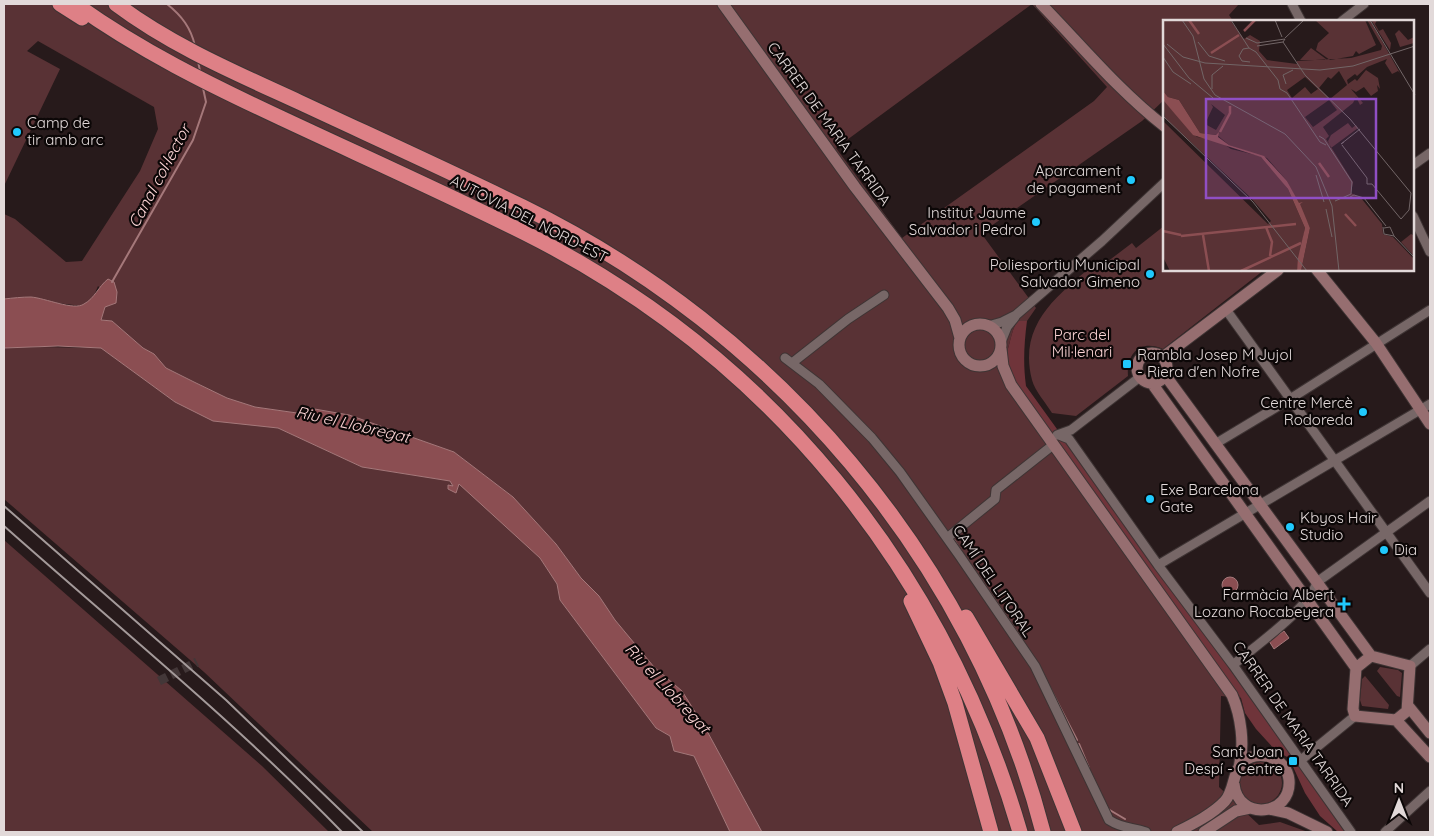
<svg xmlns="http://www.w3.org/2000/svg" width="1434" height="836" font-family="Quicksand,sans-serif">
	<rect width="100%" height="100%" fill="#271a1b"/>
	<!-- green -->
	<path fill="#593235" fill-rule="evenodd" d="M4 4H1239L1229 15 1233 21H1164V100L1142 121 981 233 1036 308 1027 321H1017C1010 334 1010 347 1004 360L1051 432 1241 698 1221 696 1219 787 1259 825 1280 822 1308 832H762L707 731 682 691 654 667 615 620 599 596 581 578 556 544 513 497 454 452 349 415 303 407 304 414 255 407 227 398 194 382 166 368 154 354 143 348 112 321 101 320 105 307 116 303 98 286 93 298 82 306 15 298 4 299V214L15 219 66 262 82 261 140 171 158 129 154 107 38 41 27 51 60 69 4 186ZM1032 4 1107 87 1094 101 902 238 836 148Z
		M1164 226V270H1264L1163 349C1141 339 1126 353 1128 376L1076 416 1052 413C1046 403 1035 391 1032 380 1017 322 1061 293 1099 260L1103 265 1132 243 1136 248Z
		M40 347 101 348 175 402 252 425 278 428 362 467 451 481 455 493 458 483 467 489 540 558 557 584 560 600 656 728 670 736 674 751 694 756 730 832H373L204 672 4 499V348Z
		M4 540 262 766 329 832H4Z
		M1380 667 1398 670 1402 673 1400 697 1397 696 1377 671Z
		M1365 676 1389 705 1388 709 1362 706 1360 700 1362 679Z
		M1240 783a21 21 0 1 1 42 0a21 21 0 1 1-42 0Z"/>
	<!-- forest -->
	<path fill="#6f343a" d="M1017 321H1027C1024 344 1023 364 1026 386L1347 832H1338L1320 816 1305 793 1289 758 1276 751 1256 729 1245 713 1241 698 1008 374 1004 360C1010 347 1010 334 1017 321Z"/>
	<!-- water -->
	<path fill="#8b4e52" stroke="#a5787a" d="M108 279 114 282 117 292 116 303 105 307 101 320 112 321 143 348 154 354 166 368 194 382 227 398 255 407 304 414 303 407 349 415 454 452 513 497 556 544 581 578 599 596 615 620 654 667 682 691 707 731 762 832H730L694 756 674 751 670 736 656 728 560 600 557 584 540 558 459 484 456 493 448 489V485L453 486 450 481 362 467 278 428 213 421 175 402 101 348 58 346 4 348V299C13 298 22 297 31 297 45 298 74 311 84 304 95 298 98 287 108 279Z
		M1222 585a8 8 0 1 1 16 0a8 8 0 1 1-16 0Z
		M1284 631 1289 638 1274 649 1269 641Z"/>
	<g fill="none" stroke-linecap="round" stroke-linejoin="round">
		<!-- stream -->
		<path stroke="#a5787a" stroke-width="2" d="M167 4C182 16 191 28 195 46
			M198 61 200 71
			M112 282 193 140 206 102 203 88
			M953 538 961 551
			M975 571 1019 635
			M1046 680 1077 740
			M1079 744 1089 768
			M1108 809 1125 819"/>
		<!-- street-tunnel -->
		<path stroke="#433738" stroke-width="9" stroke-dasharray="9 4.5" stroke-linecap="butt" d="M159 681 197 662"/>
		<!-- street casing -->
		<g stroke="#3e3434" stroke-width="11">
			<path id="street" d="M1292 4 1301 21
				M1342 21 1364 4
				M1413 165 1430 153
				M1413 216 1430 252
				M1227 311 1430 593
				M988 326 1002 322 1016 315 1102 241 1164 183
				M1001 342 1007 327 1015 317
				M785 358 819 384 872 438 900 472 959 555 1035 666 1109 820C1123 829 1131 827 1146 832
				M792 363 848 319 884 295
				M1057 435 1071 430 1140 377
				M1059 435 1069 439 1158 565 1233 665 1351 832
				M1215 444 1290 399 1430 310
				M947 538 995 499 996 490 1053 445
				M1158 565 1430 404
				M1233 665C1255 646 1310 608 1317 582L1430 501
				M1410 666 1430 649
				M1301 760 1355 716
				M1385 832 1430 791"/>
		</g>
		<!-- secondary casing -->
		<g stroke="#3e3434" stroke-width="13">
			<path id="secondary" d="M723 4 855 187 948 308 955 320 960 338
				M1041 4C1081 45 1118 90 1164 126
				M1317 270 1376 343 1430 424
				M959 345a21 21 0 1 1 42 0a21 21 0 1 1-42 0Z
				M1001 349 1003 366 1011 385 1232 695C1241 716 1245 745 1239 767
				M1137 368a15 15 0 1 1 30 0a15 15 0 1 1-30 0Z
				M1163 357 1278 270
				M1165 375 1371 656
				M1151 382 1356 668 1353 709 1355 716 1396 720 1407 711 1410 666 1371 656 1356 668
				M1409 707 1430 733
				M1396 720 1430 757
				M1269 809 1288 813 1327 832
				M1177 832C1193 824 1213 814 1225 801 1235 789 1232 774 1242 763 1258 747 1287 758 1289 780 1292 816 1238 822 1234 784
				M1204 832 1236 811 1250 808"/>
		</g>
		<!-- highway casing -->
		<g stroke="#3e3434" stroke-width="17">
			<path id="highway" d="M60 4 82 18
				M75 4C139 50 210 85 281 118 362 156 445 193 525 233 770 356 943 569 1020 832
				M116 4C172 46 236 73 299 102 374 137 449 171 523 207 775 330 972 559 1043 832
				M911 601 940 662 955 703 991 832
				M966 617 1037 738 1074 832"/>
		</g>
		<!-- street -->
		<use href="#street" stroke="#776767" stroke-width="9"/>
		<!-- secondary -->
		<use href="#secondary" stroke="#966e70" stroke-width="11"/>
		<!-- highway -->
		<use href="#highway" stroke="#de8086" stroke-width="15"/>
		<!-- rail -->
		<path stroke="#a49a9a" stroke-width="2" d="M4 506 226 700 363 832
			M4 526C118 627 236 723 342 832"/>
	</g>
	<!-- markers -->
	<g fill="#20c9fd" stroke="#0c0707" stroke-width="2">
		<circle cx="17" cy="132" r="5"/>
		<circle cx="1131" cy="180" r="5"/>
		<circle cx="1036" cy="222" r="5"/>
		<circle cx="1150" cy="274" r="5"/>
		<rect x="1122" y="359" width="10" height="10" rx="2.5"/>
		<circle cx="1363" cy="412" r="5"/>
		<circle cx="1150" cy="499" r="5"/>
		<circle cx="1290" cy="527" r="5"/>
		<circle cx="1384" cy="550" r="5"/>
		<path d="M1341.5 596.5h5v5h5v5h-5v5h-5v-5h-5v-5h5z"/>
		<rect x="1288" y="756" width="10" height="10" rx="2.5"/>
	</g>
	<g text-anchor="middle" stroke-width="4.5" stroke-linejoin="round" paint-order="stroke">
		<!-- poi labels -->
		<g font-size="15" fill="#e2d9d9" stroke="#0c0707" text-anchor="end">
			<text x="27" y="128" text-anchor="start">Camp de<tspan x="27" dy="17">tir amb arc</tspan></text>
			<text x="1121" y="176">Aparcament<tspan x="1121" dy="17">de pagament</tspan></text>
			<text x="1026" y="218">Institut Jaume<tspan x="1026" dy="17">Salvador i Pedrol</tspan></text>
			<text x="1140" y="270">Poliesportiu Municipal<tspan x="1140" dy="17">Salvador Gimeno</tspan></text>
			<text x="1137" y="360" text-anchor="start">Rambla Josep M Jujol<tspan x="1137" dy="17">- Riera d'en Nofre</tspan></text>
			<text x="1353" y="408">Centre Mercè<tspan x="1353" dy="17">Rodoreda</tspan></text>
			<text x="1160" y="495" text-anchor="start">Exe Barcelona<tspan x="1160" dy="17">Gate</tspan></text>
			<text x="1300" y="523" text-anchor="start">Kbyos Hair<tspan x="1300" dy="17">Studio</tspan></text>
			<text x="1394" y="555" text-anchor="start">Dia</text>
			<text x="1334" y="600">Farmàcia Albert<tspan x="1334" dy="17">Lozano Rocabeyera</tspan></text>
			<text x="1283" y="757">Sant Joan<tspan x="1283" dy="17">Despí - Centre</tspan></text>
		</g>
		<!-- street labels -->
		<g font-size="15" fill="#e2d9d9" stroke="#0c0707">
			<text transform="translate(829 124) rotate(54)" y="5">CARRER DE MARIA TARRIDA</text>
			<text transform="translate(529 219) rotate(27)" y="5">AUTOVIA DEL NORD-EST</text>
			<text transform="translate(993 581) rotate(56)" y="5">CAMÍ DEL LITORAL</text>
			<text transform="translate(1293 724) rotate(55)" y="5">CARRER DE MARIA TARRIDA</text>
		</g>
		<!-- park labels -->
		<g font-size="15" fill="#fcd4d5" stroke="#0c0707">
			<text x="1082" y="340">Parc del<tspan x="1082" dy="17">Mil·lenari</tspan></text>
		</g>
		<!-- water labels -->
		<g font-size="16" font-style="italic" fill="#fed6d7" stroke="#0c0707">
			<text transform="translate(159 176) rotate(-62)" y="6">Canal col·lector</text>
			<text transform="translate(353 424) rotate(13)" y="6">Riu el Llobregat</text>
			<text transform="translate(668 688) rotate(47)" y="6">Riu el Llobregat</text>
		</g>
	</g>
	<!-- overview -->
	<g transform="translate(1163 20)">
		<rect width="251" height="251" fill="#271a1b"/>
		<path d="M0 0H67L81 19 87 15 97 21 96 31 104 40 134 44V41L188 38 218 30 219 26 204 0H207L237 53 235 51 229 54 222 43 224 39 204 47 194 56 192 54 184 60 185 64 192 59 194 61 203 50 215 58 217 69 214 65 215 71 208 76 201 67 193 72 188 69 200 83 197 85 193 77 190 83 160 107 166 116 163 119 190 162 188 173 198 178 219 204 220 214 230 217 251 239V251H138L147 208 124 161 104 138 66 125 54 115 37 113 16 80 5 77 0 71ZM176 51 184 65 167 79 156 68 165 57 168 59ZM142 57 155 69 148 74 142 67 129 78 124 70ZM166 80 174 90 150 107 142 97ZM48 84 62 95 53 110 42 104 50 87ZM152 0H202L213 25 196 34 193 31 190 36 167 40 153 30 155 23 166 13ZM208 0H214L212 4 216 11 220 9 228 23 227 30ZM236 10 245 20 251 17V23L237 27 232 14ZM148 28 163 39 162 40H137ZM0 80 34 117 55 120 68 129 97 136 107 145 125 169 142 208 134 251H7L0 237V101L105 204 108 201 87 177 2 98ZM185 103 189 108 193 105 195 108 168 128 165 121 168 115ZM248 214 252 216 251 236 238 222Z" fill="#593235" fill-rule="evenodd"/>
		<path d="M0 71 5 77 16 80 37 113 53 115 56 112 55 117 66 125 101 136 124 161 136 183 140 182 137 184 147 208 138 251H134L135 238 142 208 125 169 98 137 30 115 0 80Z" fill="#8b4e52"/>
		<path fill="none" stroke="#8b4e52" stroke-width="2.5" d="M26 0 36 14M81 11 92 0M48 33 76 15M57 112 67 93V86M156 143 166 157M182 194 193 206M103 207 109 222 107 236M0 211 18 215M40 215 46 251M18 216 133 204M78 251 138 223"/>
		<path fill="none" stroke="#726667" stroke-width="1" d="M19 0 30 16 41 59 52 75 122 114 153 147 169 186 176 251M68 0 86 28 93 32 115 60 117 69 124 73 157 122 163 125M112 0 119 17M207 0 252 75M83 18 94 23 122 19 120 22 94 26M122 18 141 0M35 22 46 36 62 41M120 22 142 55 187 99M0 24 26 58 50 78M4 24 20 37 42 43 157 50 190 46 252 26M86 28 80 29 76 36 79 41 87 42M0 37 10 52 28 64M123 64 120 55 130 50M49 69V55L60 46M0 96 90 182 144 251M187 99 248 173M156 116 161 119 189 162 188 174 172 181M181 122 178 124 197 109M179 125 204 158V164H209L238 199 246 190 248 173M153 155 161 182M187 177 191 175 201 178 223 206M163 189 169 217M220 207 221 214 231 216M221 208 227 207 231 216 252 238"/>
		<path fill="#904fc4" fill-opacity="0.15" stroke="#904fc4" stroke-width="2.5" d="M43 79H213V178H43Z"/>
		<rect width="251" height="251" fill="none" stroke="#e2d9d9" stroke-width="2.5"/>
	</g>
	<!-- border -->
	<rect width="1434" height="836" fill="none" stroke="#e2d9d9" stroke-width="10"/>
	<!-- north arrow -->
	<g transform="translate(1399 801)" stroke="#0c0707" stroke-width="4" paint-order="stroke">
	<path d="M0-4L9 19L0 12L-9 19Z" fill="#e2d9d9"/>
	<text y="-8" font-size="14" font-weight="bold" text-anchor="middle" fill="#e2d9d9">N</text>
	</g>
</svg>
